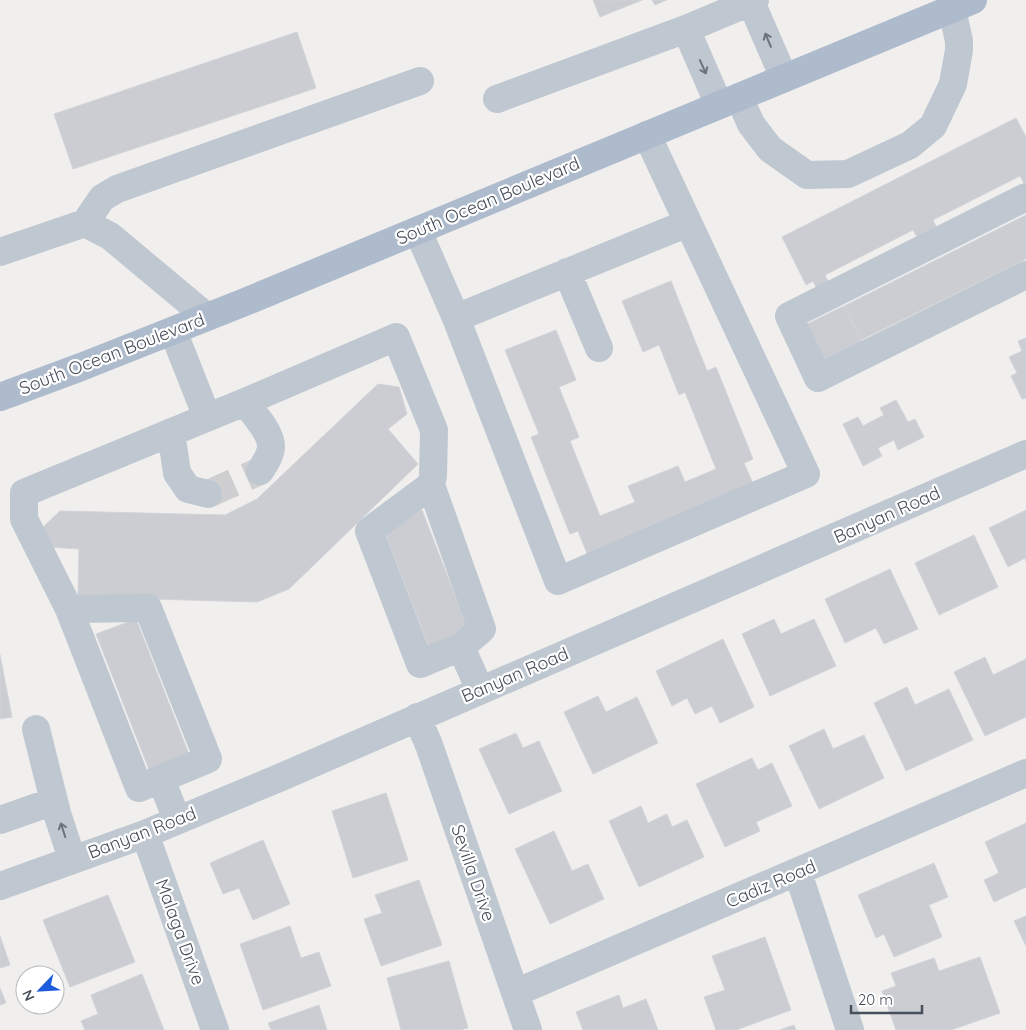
<svg xmlns="http://www.w3.org/2000/svg" width="1026" height="1030" font-family="Quicksand,sans-serif">
	<rect width="100%" height="100%" fill="#f1efee"/>
	<!-- building -->
	<path fill="#cbcdd3" stroke="#d2d4da" d="M593 0H642L600 17Z
		M652 0H667L655 5Z
		M297 32 316 88 73 169 54 114Z
		M1016 118 1026 137V187L1020 176 933 220 938 231 919 241 913 230 825 275 830 285 818 291 813 281 806 285 782 237Z
		M1026 215V259L861 340 844 306Z
		M671 281 707 371 716 367 753 459 744 463 755 488 588 556 578 531 570 534 531 437 539 434 505 350 556 330 576 380 559 387 579 437 570 441 600 516 635 502 628 486 678 466 685 482 716 469 685 392 679 395 659 345 643 352 622 301Z
		M844 306 863 344 820 366 801 327Z
		M1026 338V398L1022 399 1011 376 1017 373 1009 357 1022 351 1018 341Z
		M378 384 399 387 407 414 388 429 418 464 289 589 257 602 78 597 79 549 50 547 42 528 60 511 225 515 257 499Z
		M896 400 908 422 915 419 924 437 898 450 894 440 878 448 882 456 863 466 843 424 858 417 863 426 884 415 880 408Z
		M422 510 469 632 429 647 382 525Z
		M1026 510V561L1025 558 1008 567 989 528Z
		M974 535 998 587 939 615 915 563Z
		M890 569 918 629 884 644 876 628 845 643 825 599Z
		M136 619 190 757 150 772 96 634Z
		M774 619 781 634 814 619 836 666 770 696 742 634Z
		M723 639 754 707 720 723 712 706 695 714 687 698 672 706 656 671Z
		M0 655 12 717 0 719Z
		M985 657 993 675 1026 659V717L985 736 954 672Z
		M907 687 915 705 949 689 973 740 906 771 874 703Z
		M598 696 606 712 637 697 658 743 593 774 564 712Z
		M824 729 833 749 864 735 884 778 819 809 789 746Z
		M516 733 523 748 539 741 562 791 509 814 479 749Z
		M752 758 758 770 772 763 792 806 756 822 760 831 725 847 696 784Z
		M386 793 408 860 353 878 332 811Z
		M641 806 648 823 667 814 672 827 687 820 704 857 639 887 609 821Z
		M1026 823V887L994 902 984 880 999 873 985 842Z
		M554 831 572 871 588 864 604 899 550 924 515 849Z
		M263 840 290 904 253 920 239 888 223 894 210 863Z
		M934 863 948 897 929 905 942 937 894 957 884 934 876 938 858 895Z
		M419 880 442 945 381 966 364 919 382 913 375 895Z
		M108 895 135 962 70 987 43 920Z
		M1026 916V946L1014 921Z
		M290 926 301 958 319 952 331 986 263 1010 240 944Z
		M0 936 10 965 0 968Z
		M765 937 791 1010 736 1030H716L704 997 725 990 712 956Z
		M980 957 1000 1013 951 1030H896L882 991 896 986 891 973 934 958 939 971Z
		M449 961 468 1028 460 1030H401L387 978Z
		M142 974 164 1030H85L81 1021 98 1014 91 995Z
		M0 988 6 1003 0 1005Z
		M619 995 623 1008 646 999 658 1030H583L576 1012Z
		M319 1005 327 1030H271L268 1023Z
		M794 1025 796 1030H780Z"/>
	<g fill="none" stroke-linecap="round" stroke-linejoin="round">
		<!-- minor-tunnel -->
		<path stroke="#cfcfd1" stroke-width="28" stroke-dasharray="28 14" stroke-linecap="butt" d="M208 494 260 471"/>
		<!-- minor -->
		<path stroke="#bfc7d0" stroke-width="28" d="M751 2 784 78
			M686 29 719 105
			M739 97 751 124 770 149 807 175 848 174 910 145 933 126 953 84 959 50V41L952 9
			M497 99 686 29 755 0
			M1026 197 789 316 818 378 1026 275
			M85 223 102 198 117 189 420 81
			M418 231 456 318 558 581 806 474 647 135
			M0 252 85 223 110 236 207 317
			M567 272 599 348
			M456 318 688 223
			M173 331 207 417
			M245 402C253 413 271 432 271 446 271 455 264 465 260 471
			M171 432 177 473 188 489 208 494
			M69 609 148 608 208 759 139 788 69 609 24 519V493L245 402 396 337 434 430 433 476 431 485
			M461 647 482 629 431 485 369 531 420 664 461 647 480 690
			M417 717 429 745 528 1030
			M36 729 57 813 72 859
			M161 779 177 820
			M0 820 54 801
			M145 834 215 1030
			M798 873 850 1030
			M0 886 145 834 279 778 1026 454
			M515 993 1026 773"/>
		<!-- major -->
		<path stroke="#aebbcd" stroke-width="28" d="M0 397 81 367 245 302 973 0"/>
	</g>
	<!-- one-way arrows -->
	<defs><path id="oneway-shaft" d="M-6 0H5M1.5-3L5.5 0L1.5 3" fill="none" stroke-width="1.6" stroke-linecap="round" stroke-linejoin="round" transform="scale(1.25)"/></defs>
	<g stroke="#6b737e">
		<use href="#oneway-shaft" transform="translate(768 40) rotate(-113)"/>
		<use href="#oneway-shaft" transform="translate(703 67) rotate(66)"/>
		<use href="#oneway-shaft" transform="translate(63 830) rotate(-108)"/>
	</g>
	<g text-anchor="middle" stroke-width="4.5" stroke-linejoin="round" paint-order="stroke">
		<!-- street labels -->
		<g font-size="18" fill="#474f5b" stroke="#fff">
			<text transform="translate(488 201) rotate(-23)" y="6">South Ocean Boulevard</text>
			<text transform="translate(112 354) rotate(-21)" y="6">South Ocean Boulevard</text>
			<text transform="translate(887 515) rotate(-24)" y="6">Banyan Road</text>
			<text transform="translate(515 675) rotate(-23)" y="6">Banyan Road</text>
			<text transform="translate(142 833) rotate(-21)" y="6">Banyan Road</text>
			<text transform="translate(473 873) rotate(71)" y="6">Sevilla Drive</text>
			<text transform="translate(771 884) rotate(-23)" y="6">Cadiz Road</text>
			<text transform="translate(180 932) rotate(70)" y="6">Malaga Drive</text>
		</g>
	</g>
	<!-- north arrow -->
	<g transform="translate(40 990) rotate(245)"><circle r="24" fill="#ffffff" stroke="#b5b9bd"/>
	<path d="M0-4L9 19L0 12L-9 19Z" fill="#1c5cdd"/>
	<text y="-8" font-size="14" font-weight="bold" text-anchor="middle" fill="#474f5b">N</text>
	</g>
	<!-- scale -->
	<path d="M851 1005v8h71v-8" fill="none" stroke="#474f5b" stroke-width="2.5"/>
	<text x="858" y="1005" font-size="15" fill="#474f5b" stroke="#ffffff" stroke-width="4" paint-order="stroke">20 m</text>
</svg>
